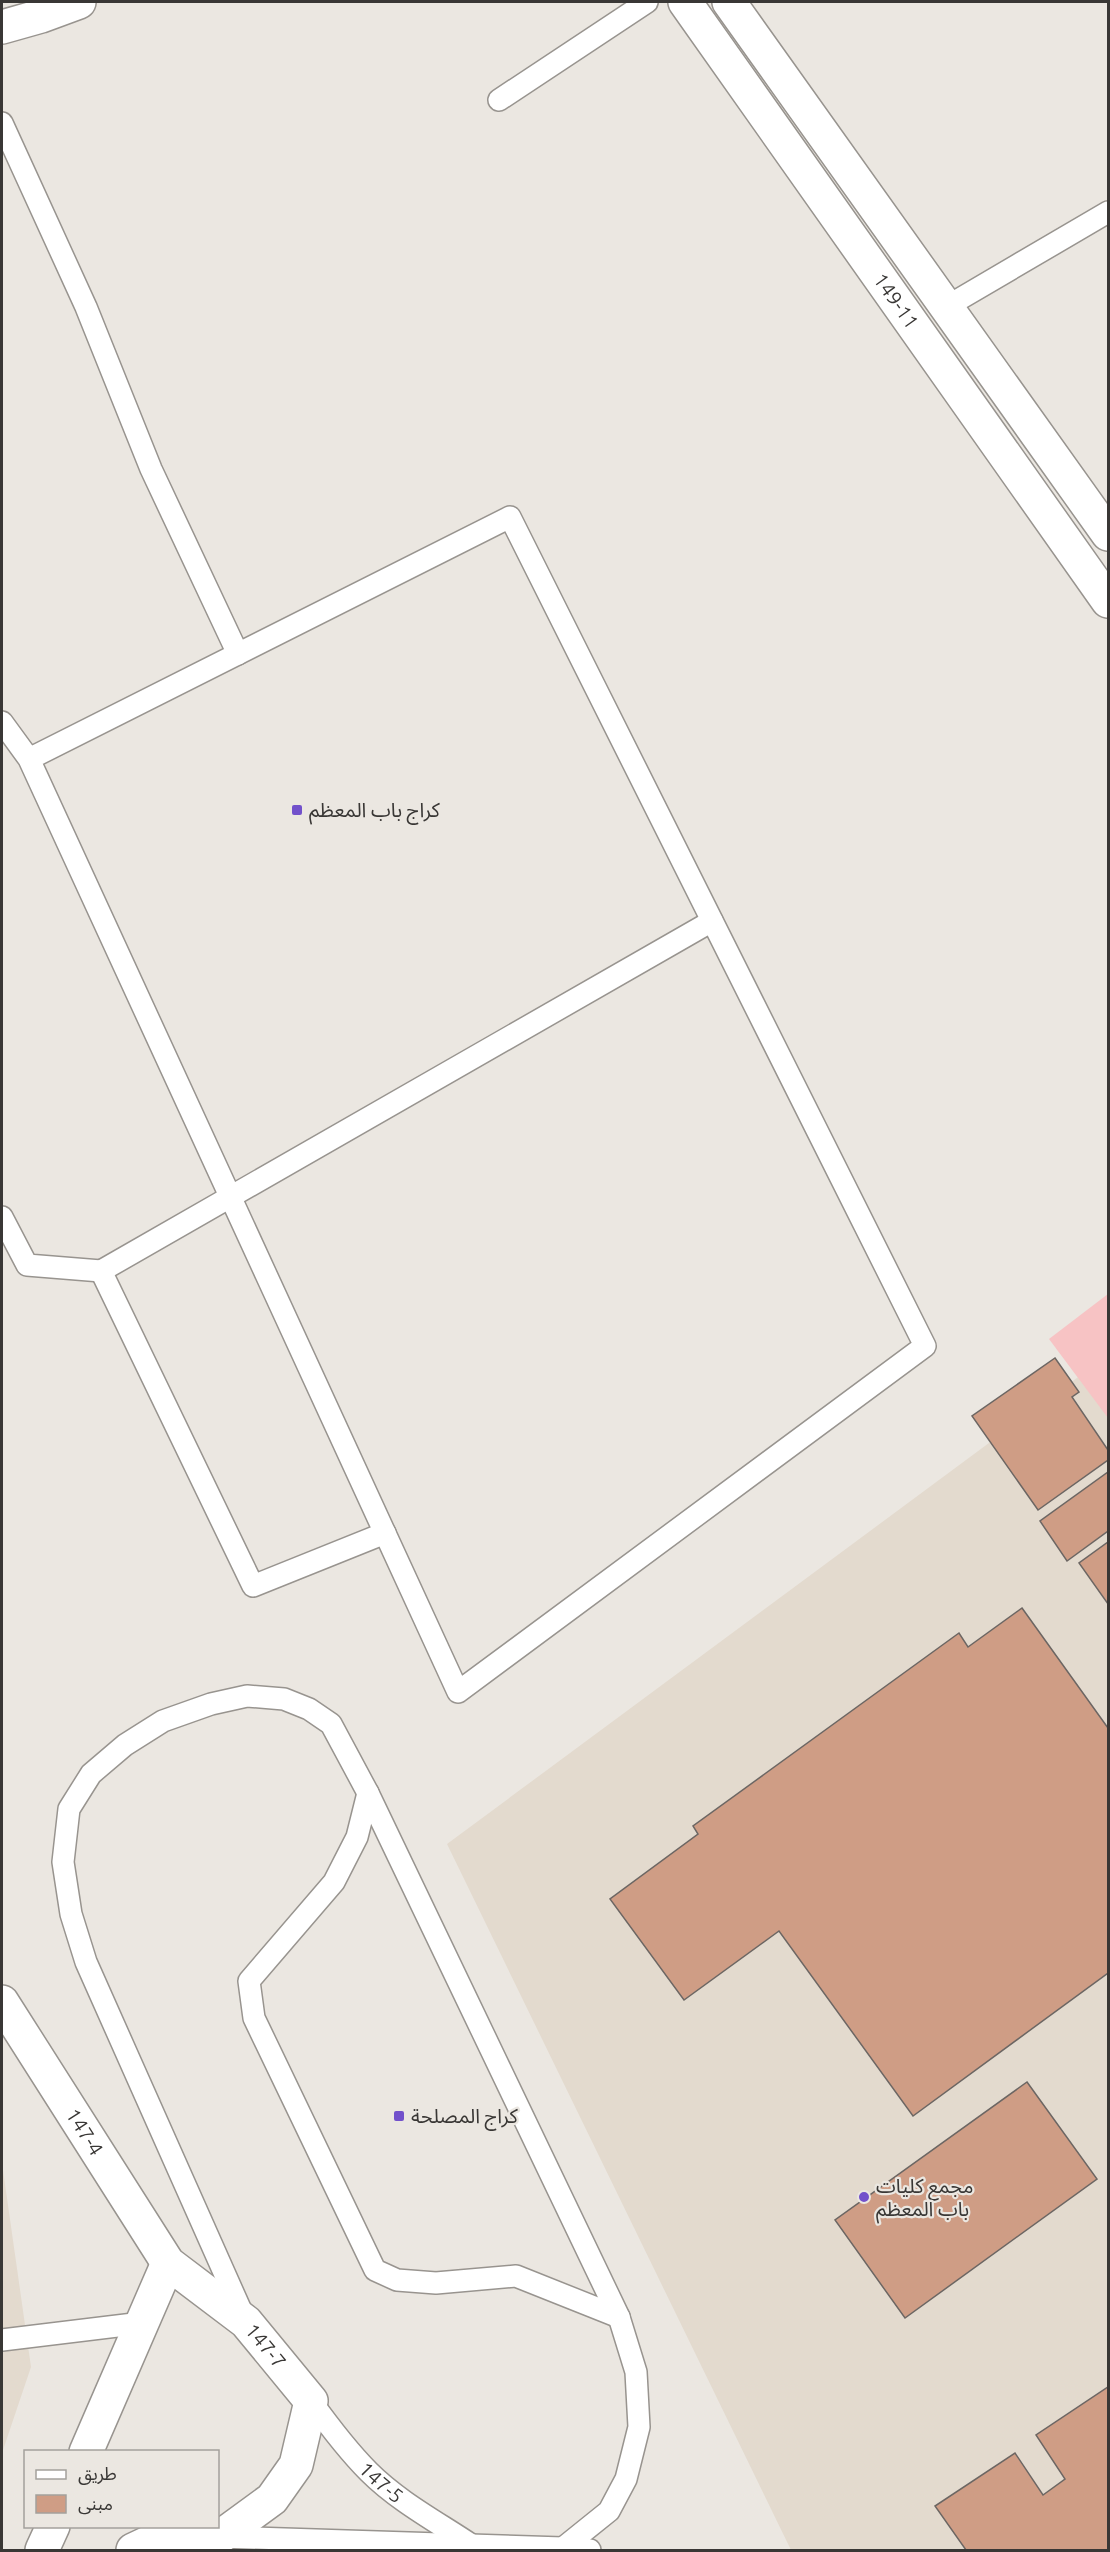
<svg xmlns="http://www.w3.org/2000/svg" width="1110" height="2552" font-family="Ubuntu,'Noto Sans Arabic',sans-serif">
	<rect width="100%" height="100%" fill="#ebe7e1"/>
	<!-- built -->
	<path fill="#e3dace" d="M1108 1355V2550H791L447 1844Z
		M2 2163 31 2367 2 2453Z"/>
	<!-- green -->
	<path fill="#f7c3c4" d="M1108 1294V1418L1049 1339Z"/>
	<!-- building -->
	<path fill="#cf9d85" stroke="#6c6663" stroke-width="1.5" d="M1055 1358 1079 1392 1072 1397 1108 1450V1460L1038 1510 972 1416Z
		M1108 1472V1531L1067 1561 1040 1521Z
		M1108 1542V1604L1079 1563Z
		M1022 1608 1108 1728V1973L913 2116 779 1931 684 2000 610 1899 698 1834 693 1826 959 1633 968 1647Z
		M1027 2082 1097 2179 905 2318 835 2220Z
		M1108 2387V2550H966L935 2506 1015 2453 1043 2495 1065 2479 1036 2435Z"/>
	<g fill="none" stroke-linecap="round" stroke-linejoin="round">
		<!-- lane casing -->
		<g stroke="#98948f" stroke-width="24">
			<g id="lane">
				<path d="M499 100 647 2"/>
				<path d="M2 123 86 307 151 469 238 654"/>
				<path d="M946 307 1108 212"/>
				<path d="M2 722 29 759 458 1692 925 1346 510 517 29 759"/>
				<path d="M2 1217 27 1265 101 1271"/>
				<path d="M385 1533 253 1586 101 1271 712 921"/>
				<path d="M368 1793 357 1837 334 1882 249 1981 254 2018 375 2270 397 2280 436 2283 516 2276 619 2317"/>
				<path d="M243 2315 86 1962 71 1914 63 1862 69 1809 91 1774 125 1745 163 1721 211 1704 247 1696 284 1699 309 1709 331 1724 368 1793 619 2317 636 2372 639 2427 626 2479 609 2511 563 2548"/>
				<path d="M2 2340 142 2323"/>
				<path id="s1" d="M311 2401C329 2426 347 2450 369 2472 398 2501 437 2522 470 2544"/>
				<path d="M220 2537 563 2548 590 2550"/>
			</g>
		</g>
		<!-- street casing -->
		<g stroke="#98948f" stroke-width="36">
			<g id="street">
				<path id="s2" d="M2 2002 168 2263 246 2322 311 2401 296 2465 272 2499 220 2537 165 2535 133 2550"/>
				<path d="M86 2452 168 2263"/>
				<path d="M42 2550 53 2526"/>
			</g>
		</g>
		<!-- secondary casing -->
		<g stroke="#98948f" stroke-width="36">
			<g id="secondary">
				<path id="s3" d="M685 2 1108 601"/>
				<path d="M729 2 1108 534"/>
				<path d="M2 27 41 16 79 2"/>
			</g>
		</g>
		<!-- lane -->
		<use href="#lane" stroke="#fff" stroke-width="21"/>
		<!-- street -->
		<use href="#street" stroke="#fff" stroke-width="33"/>
		<!-- secondary -->
		<use href="#secondary" stroke="#fff" stroke-width="33"/>
	</g>
	<!-- markers -->
	<g fill="#7251cb" stroke="#ebe7e1" stroke-width="2">
		<rect x="291" y="804" width="12" height="12" rx="3"/>
		<rect x="393" y="2110" width="12" height="12" rx="3"/>
		<circle cx="864" cy="2197" r="6"/>
	</g>
	<g text-anchor="middle" stroke-width="4.5" stroke-linejoin="round" paint-order="stroke">
		<!-- street labels -->
		<g font-size="20" fill="#393735" stroke="#ebe7e1">
			<text dy="7" stroke="none"><textPath href="#s3" startOffset="366">149-11</textPath></text>
			<text dy="7" stroke="none"><textPath href="#s2" startOffset="154">147-4</textPath></text>
			<text dy="7" stroke="none"><textPath href="#s2" startOffset="438">147-7</textPath></text>
			<text dy="7" stroke="none"><textPath href="#s1" startOffset="108">147-5</textPath></text>
		</g>
		<!-- poi labels -->
		<g font-size="20" fill="#393735" stroke="#ebe7e1" text-anchor="start">
			<text x="309" y="817">كراج باب المعظم</text>
			<text x="411" y="2123">كراج المصلحة</text>
			<text x="876" y="2193">مجمع كليات<tspan x="876" dy="23">باب المعظم</tspan></text>
		</g>
	</g>
	<!-- border -->
	<rect width="1110" height="2552" fill="none" stroke="#393735" stroke-width="6"/>
	<!-- legend -->
	<rect x="24" y="2450" width="195" height="78" fill="#ebe7e1" stroke="#a4a19c" stroke-width="1.5"/>
	<rect x="36" y="2470" width="30" height="9" fill="#ffffff" stroke="#a4a19c" stroke-width="1.5"/>
	<text x="78" y="2480" font-size="18" fill="#393735">طريق</text>
	<rect x="36" y="2495" width="30" height="18" fill="#cf9d85" stroke="#a4a19c" stroke-width="1.5"/>
	<text x="78" y="2510" font-size="18" fill="#393735">مبنى</text>
</svg>
